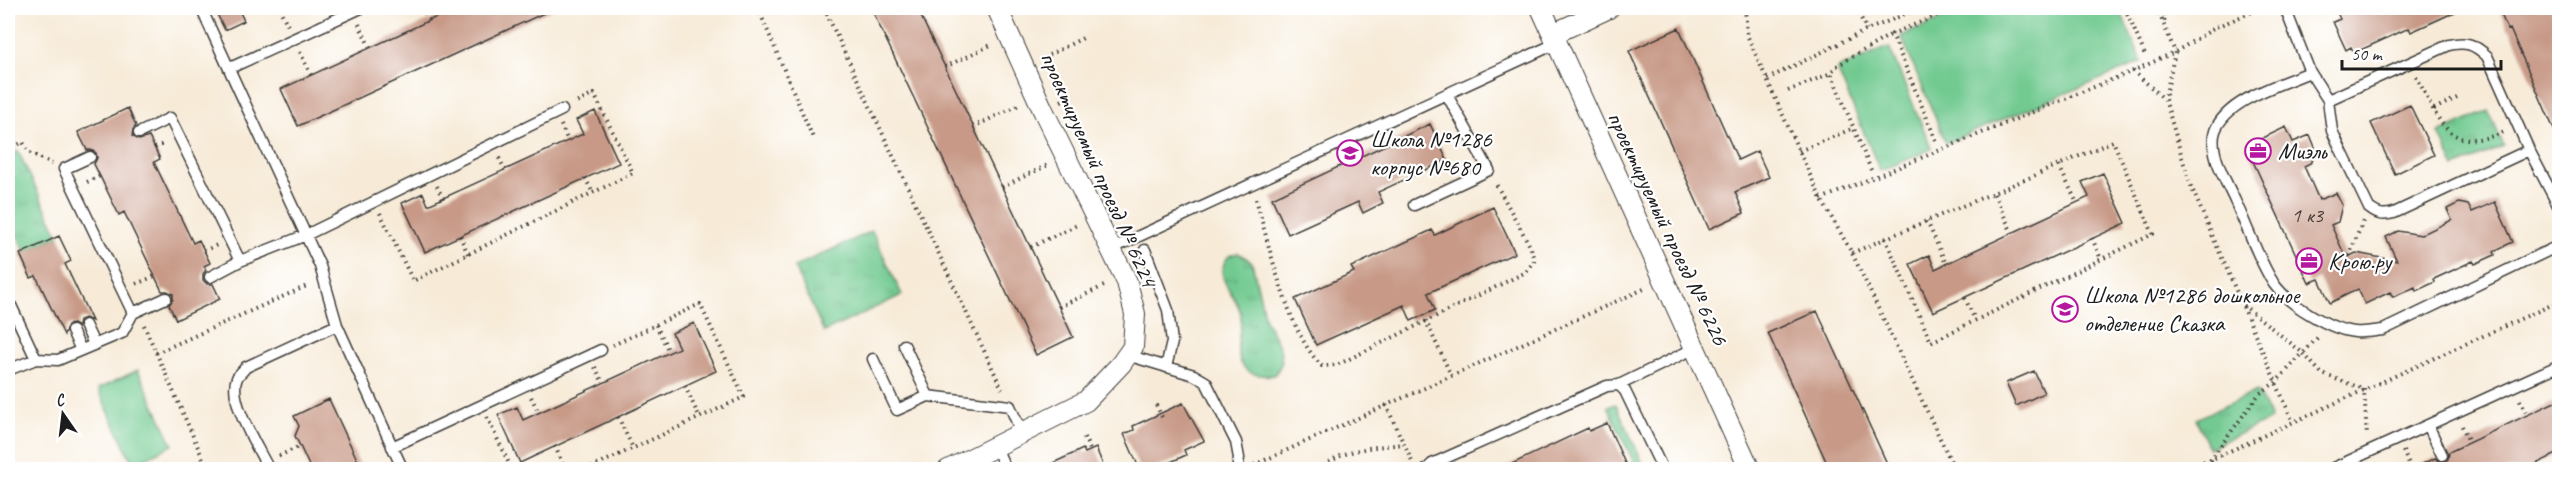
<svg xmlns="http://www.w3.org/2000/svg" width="2567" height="477" font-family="Caveat,sans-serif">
	<defs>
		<pattern id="grass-tufts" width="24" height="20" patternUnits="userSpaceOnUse" patternTransform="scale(1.5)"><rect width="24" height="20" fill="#72ca91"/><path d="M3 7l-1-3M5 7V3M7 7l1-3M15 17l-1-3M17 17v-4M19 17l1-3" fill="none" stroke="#62ad7c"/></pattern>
	</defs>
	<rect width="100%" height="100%" fill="#fff"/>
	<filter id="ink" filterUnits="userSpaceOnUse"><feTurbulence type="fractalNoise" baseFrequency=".0167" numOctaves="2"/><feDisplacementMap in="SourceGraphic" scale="12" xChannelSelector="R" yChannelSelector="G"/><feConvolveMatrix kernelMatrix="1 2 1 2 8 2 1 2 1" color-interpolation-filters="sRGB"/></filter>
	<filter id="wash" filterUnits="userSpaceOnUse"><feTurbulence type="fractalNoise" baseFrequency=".008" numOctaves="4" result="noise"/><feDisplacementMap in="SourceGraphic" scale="24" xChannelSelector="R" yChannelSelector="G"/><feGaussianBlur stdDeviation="1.35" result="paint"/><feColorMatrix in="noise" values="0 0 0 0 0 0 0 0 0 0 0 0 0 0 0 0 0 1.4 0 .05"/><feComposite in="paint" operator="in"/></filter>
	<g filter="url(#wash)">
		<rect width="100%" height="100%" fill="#f7ebd8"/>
		<!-- grass -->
		<path fill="url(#grass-tufts)" stroke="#477356" stroke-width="1.5" d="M2488 111 2504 146 2455 168 2439 133Z
			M18 151 59 236 25 252 8 215V157Z
			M872 231 902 295 824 332 794 267Z
			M1238 253 1252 262 1265 319 1280 348 1282 362 1275 375C1250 378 1236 369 1238 342 1239 333 1242 324 1241 314 1237 294 1210 277 1229 256Z
			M2257 391 2271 419 2209 448 2196 419Z
			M1616 404 1644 466 1637 469 1608 407Z"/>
		<!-- pitch -->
		<path fill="#72ca91" stroke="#477356" stroke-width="1.5" d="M1969 8H2119L2142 62 1946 143 1901 36Z
			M1889 47 1932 149 1880 171 1837 69Z
			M138 370 173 445 133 464 98 389Z"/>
		<g id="blocks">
			<!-- building -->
			<path fill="#c79986" d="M214 8H238L244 21 225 30Z
				M456 8H555L298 126 281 89Z
				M871 8H917L1073 337 1036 355Z
				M2335 8H2464L2411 32 2409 28 2354 53 2351 47 2346 50 2333 22 2340 19Z
				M2498 8H2551L2559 26V28L2553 31 2559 46V141L2510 29 2508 30Z
				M1679 28 1738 160 1757 151 1769 177 1735 192 1744 213 1709 229 1629 51Z
				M2410 105 2434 155 2395 174 2371 123Z
				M128 108 136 126 133 129 132 136 139 140 149 137 160 159 154 162 193 243 199 240 210 263 204 266 206 270 203 274V280L207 284H213L220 299 176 320 169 305 173 299V294L167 291H162L124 212 119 215 94 164 97 158 96 153 91 150H87L78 132Z
				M595 111 619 163 425 252 402 203 423 193 428 205 583 134 576 120Z
				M1430 124 1447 160 1378 192 1383 203 1363 213 1358 202 1288 234 1272 198Z
				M2286 127 2293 142 2310 135 2315 147 2312 162 2304 166 2319 200 2336 193 2342 205 2338 222 2331 225 2346 258 2356 253 2397 261 2386 237 2398 231 2421 235 2452 220 2447 209 2459 203 2468 205 2472 212 2495 202 2513 242 2494 251 2495 255 2475 264 2473 261 2434 279 2435 282 2416 291 2415 287 2393 297 2390 292 2365 304 2358 289 2330 303 2319 279 2309 283 2246 146Z
				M2103 173 2126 223 1933 312 1910 264 1929 255 1935 269 2089 197 2082 182Z
				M1493 207 1515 253 1428 293 1435 310 1411 321 1404 305 1316 345 1295 299 1354 272 1351 267 1432 230 1435 235Z
				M59 236 71 261 65 264 92 321 85 318 79 320 78 327 73 324 68 325 64 335 36 276 31 278 20 254Z
				M1817 311 1890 470H1830L1768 333Z
				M694 323 716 371 520 463 498 415 517 407 523 420 679 348 672 333Z
				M2034 371 2044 393 2016 406 2006 383Z
				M329 399 362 470H311L300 446 295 436 299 426 294 416Z
				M2559 400V453L2523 470H2410L2435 458 2438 461 2445 462 2448 459 2449 452Z
				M1183 403 1204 441 1184 450 1186 455 1153 470H1140L1124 434 1134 430 1133 426Z
				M1607 423 1628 470H1499L1588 428 1589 431Z
				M1096 448 1105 470H1038L1083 449 1085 453Z"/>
		</g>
	</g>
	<g filter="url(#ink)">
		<use href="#blocks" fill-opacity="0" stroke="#3d3b38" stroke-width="1.5"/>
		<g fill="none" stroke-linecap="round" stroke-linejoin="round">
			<!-- service casing -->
			<g stroke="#3d3b38" stroke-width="13">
				<path id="service" d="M201 8 320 266 337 325 403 470
					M2285 8 2310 72 2328 100 2332 131 2369 208C2378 215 2383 216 2394 213L2529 150
					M230 68 361 8
					M2310 72C2282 84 2227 99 2215 131 2208 152 2227 183 2235 201 2247 226 2259 261 2274 284 2288 304 2331 330 2355 332 2364 333 2374 331 2383 330L2560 245
					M2328 100 2449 45C2466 41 2474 44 2487 56L2529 150 2560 209
					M139 133 170 118 240 261
					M90 157 64 169 133 313
					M1414 205 1489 170 1447 95
					M1111 249 1557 43
					M1145 250 1168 310 1172 342 1166 367
					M210 277 240 261 306 235 562 110
					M8 299 36 359
					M85 325 94 344
					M72 331 81 350
					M904 345 928 396
					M1127 355 1194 375 1206 382 1236 442 1239 458 1237 470
					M873 359 897 410 928 396 1010 406 1022 434
					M8 370 36 359 58 360 122 333 133 313 166 298
					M1619 385 1695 348
					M2428 425 2442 455
					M392 447 601 350
					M996 447 1006 470
					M269 470C259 449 227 400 237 378 238 375 243 371 246 367L337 325
					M1426 470 1432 464 1607 386 1619 385 1625 391 1663 470
					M2329 470 2560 365"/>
			</g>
			<!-- minor casing -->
			<g stroke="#3d3b38" stroke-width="22">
				<path id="minor" d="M1541 8 1750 470
					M1553 34 1609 8
					M948 470 1086 401 1121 364 1133 347 1135 314 1127 282 1043 110 997 8"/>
			</g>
			<!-- path -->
			<path stroke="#3d3b38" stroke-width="4" stroke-dasharray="1.5 4.5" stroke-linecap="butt" d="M279 8 288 26
				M423 8 429 20
				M758 8 813 138
				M824 8 1002 389
				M1745 8 1747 35 1799 151 1821 199 1852 253 1955 470
				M1856 8 1867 30
				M2125 8 2145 55
				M2157 8 2175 52 2165 99 2190 184 2293 422
				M2163 8 2165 22
				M359 24 370 48
				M300 52 311 75
				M1049 55 1085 37
				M945 67 993 44
				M2133 71 2164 99
				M2416 76C2440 120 2445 155 2505 132
				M1767 79 1867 30 1920 8
				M1788 91 1831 73
				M1061 101 1070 97
				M2434 109 2459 97
				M561 125 568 141
				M973 127 1019 105
				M1936 140 1892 34 1955 8
				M155 148 165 143
				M8 150 23 142 28 152 52 164
				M1799 151 1854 128
				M499 158 505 170
				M2059 166 2077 203
				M1871 170 1831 73 1835 67 1892 34
				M585 178 593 193
				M87 182 100 176
				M437 186 443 199
				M1002 187 1050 164
				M1994 194 2012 233
				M1256 199C1269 245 1288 334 1322 366L1337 365 1526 272 1534 261 1531 248 1495 182
				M1821 199 2133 71 2175 52 2218 26 2262 8
				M380 213 413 281 633 173 594 94 574 104
				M1927 221 1946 264
				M460 236 468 254
				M2092 238 2101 259
				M1031 247 1079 224
				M204 251 217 245
				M1852 253C1939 215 2027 180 2113 141L2153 234 1931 342 1885 238
				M2349 256 2363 221
				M1682 272 1691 271
				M136 284 155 276
				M1965 298 1975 320
				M2243 305 2303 353 2322 374 2364 389 2367 436
				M1059 307 1106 285
				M1423 315 1451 375
				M144 325 208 470
				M656 325 669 352
				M156 353 309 285
				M595 367 603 383
				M685 386 699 417
				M531 397 539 413
				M2520 400 2527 415
				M1156 405 1162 417
				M1386 405 1413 464
				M487 417 512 470
				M618 417 633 448
				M2462 426 2469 442
				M1084 437 1090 450
				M555 446 565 470
				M2403 451 2411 469
				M279 456 300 446
				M1254 465 1646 288
				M586 470 744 397 700 304 613 345
				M1320 470C1342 448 1375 447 1404 444
				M2168 470 2210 460 2560 301
				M2203 470 2259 394 2276 382 2320 335"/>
			<!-- service -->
			<use href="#service" stroke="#fff" stroke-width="10"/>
			<!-- minor -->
			<use href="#minor" stroke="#fff" stroke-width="20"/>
		</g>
	</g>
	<!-- icons -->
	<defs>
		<g id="office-ring" transform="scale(1.35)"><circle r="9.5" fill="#fff" stroke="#b5179e" stroke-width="1.5"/><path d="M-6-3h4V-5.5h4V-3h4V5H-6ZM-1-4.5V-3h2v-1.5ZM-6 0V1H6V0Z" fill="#b5179e"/></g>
		<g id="school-ring" transform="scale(1.35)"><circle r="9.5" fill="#fff" stroke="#b5179e" stroke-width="1.5"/><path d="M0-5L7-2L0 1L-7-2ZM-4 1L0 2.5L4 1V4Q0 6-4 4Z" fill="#b5179e"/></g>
	</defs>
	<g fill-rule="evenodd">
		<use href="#office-ring" x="2258" y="151"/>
		<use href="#school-ring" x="1350" y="153"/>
		<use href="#office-ring" x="2309" y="261"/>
		<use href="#school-ring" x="2065" y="309"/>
	</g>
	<g text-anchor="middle" stroke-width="4.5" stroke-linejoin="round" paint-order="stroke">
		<!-- number labels -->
		<g font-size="21" fill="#473b36">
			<text x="2307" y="222">1 к3</text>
		</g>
		<!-- poi labels -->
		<g font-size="24" fill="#1c1c1c" stroke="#fff" text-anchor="start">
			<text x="1370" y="147">Школа №1286<tspan x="1370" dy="28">корпус №680</tspan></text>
			<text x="2278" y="159">Миэль</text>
			<text x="2328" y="269">Крою.ру</text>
			<text x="2084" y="303">Школа №1286 дошкольное<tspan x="2084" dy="28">отделение Сказка</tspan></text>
		</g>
		<!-- street labels -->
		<g font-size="24" fill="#1c1c1c" stroke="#fff">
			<text transform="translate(1099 169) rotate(66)" y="8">проектируемый проезд № 6224</text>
			<text transform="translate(1668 228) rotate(65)" y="8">проектируемый проезд № 6226</text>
		</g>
	</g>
	<!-- margin -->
	<rect width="2567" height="477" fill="none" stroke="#fff" stroke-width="30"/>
	<!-- north arrow -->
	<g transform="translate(63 414) rotate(346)" stroke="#ffffff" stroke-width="4.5" paint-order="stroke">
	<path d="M0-4.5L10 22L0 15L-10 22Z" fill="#1c1c1c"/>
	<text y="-9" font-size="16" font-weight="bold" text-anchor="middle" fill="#1c1c1c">С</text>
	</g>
	<!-- scale -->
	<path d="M2342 60v9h159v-9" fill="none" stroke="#1c1c1c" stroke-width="3"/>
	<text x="2351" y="60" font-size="18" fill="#1c1c1c" stroke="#ffffff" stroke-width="4.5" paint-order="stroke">50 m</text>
</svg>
